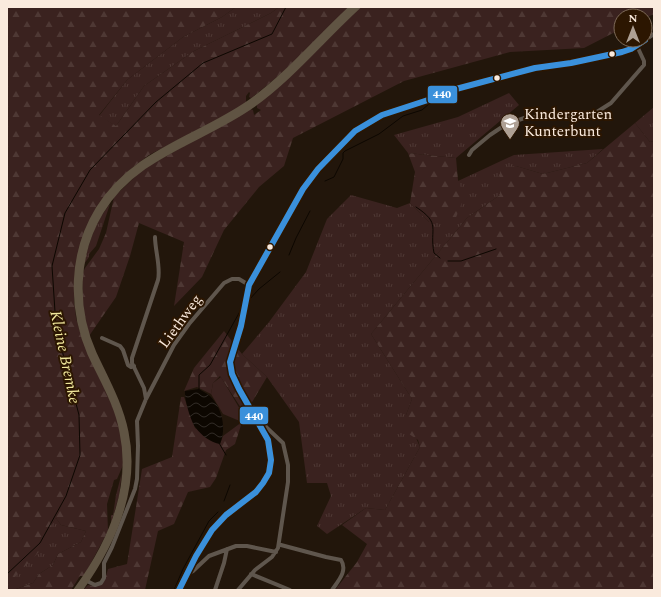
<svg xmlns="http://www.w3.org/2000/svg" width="661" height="597" font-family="Spectral,serif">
	<defs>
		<pattern id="grass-tufts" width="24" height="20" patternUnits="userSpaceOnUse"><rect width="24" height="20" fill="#3a221f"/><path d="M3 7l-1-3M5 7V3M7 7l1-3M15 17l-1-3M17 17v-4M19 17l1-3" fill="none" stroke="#4e3834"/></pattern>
		<pattern id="forest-firs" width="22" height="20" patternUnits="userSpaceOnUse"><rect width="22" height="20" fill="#3a221f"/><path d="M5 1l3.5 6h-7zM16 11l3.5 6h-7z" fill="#4e3834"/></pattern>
		<pattern id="water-waves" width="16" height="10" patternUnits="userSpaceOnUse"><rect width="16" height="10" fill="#0d0701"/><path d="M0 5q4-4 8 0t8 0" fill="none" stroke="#312b26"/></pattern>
	</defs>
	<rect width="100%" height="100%" fill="#22160b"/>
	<!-- grass -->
	<path fill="url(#grass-tufts)" d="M236 7H279L271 13 194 51 144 86 116 126 99 116 127 80 183 37 222 17Z
		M509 93 519 105 456 158 408 153 394 135 458 117Z
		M654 107V141L650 142 635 123Z
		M603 149 587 163 543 174 516 166 500 195 467 218 371 334 412 399 406 415 420 447 385 510 366 508 327 534 317 526 331 496 327 483H307L299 422 267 377 242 354 269 322 306 272 327 219 351 195 397 208 410 203 429 222 458 181 514 155Z
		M110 204 96 246 89 254V257L84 264C89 242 95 222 110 204Z
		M122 472 119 496 111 524V515H113L116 495Z
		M56 518 61 525 86 531 81 542 58 554 53 565 39 574 33 583 13 590 7 589V586Z"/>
	<!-- forest -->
	<path fill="url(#forest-firs)" d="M7 7H236L222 17 183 37 127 80 99 115 116 126 144 86 194 51 271 13 279 7H350C318 38 287 71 251 98L249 97 250 93 249 92 246 96V103L226 115 149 155 132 168 117 182 96 209 74 299 76 318 82 338 116 414 122 438 123 465 117 479 114 480 107 504 108 531 84 576H80L71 590H13L33 583 39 574 53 565 58 554 81 542 86 531 61 525 56 518C49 527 49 539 43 547 32 561 18 572 7 586Z
		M361 7H654V14L645 18V16H621V29L584 48 510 52 404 81 293 138 284 166 259 187 224 230 202 277 174 306 184 242 139 223 130 256 116 297 89 336 83 308 82 275 85 268 99 249 106 233 114 197 143 169 250 109 253 110 254 115 261 110 257 108V105Z
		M635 123 650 142 654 141V590H335L357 562 367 544 342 525 366 508 385 510 420 447 418 440 406 432V415L412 399 371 334 467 218 500 195V169L516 166 543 174 587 163Z
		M408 153 456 158 458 180 464 197 455 220 429 222 410 203 415 172Z
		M224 331 242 354 267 377 245 414 220 376 213 383 211 394 197 387 184 391 194 368Z
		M181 397H184L195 428 220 444 223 436 242 422 235 444 226 450 216 478 210 487 188 492 174 524 158 531 145 590H83L88 585C103 588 104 583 108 569L127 564 142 469 172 457Z"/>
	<!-- green -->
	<path fill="#3a221f" d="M221 377 244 416 242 422 223 414 211 394 213 383Z"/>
	<!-- water -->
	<path fill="url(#water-waves)" d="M199 389C202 391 207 393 210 396 222 408 227 428 220 444 211 443 201 435 196 428 191 423 184 398 185 391Z"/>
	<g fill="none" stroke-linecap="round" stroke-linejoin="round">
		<!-- stream -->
		<path stroke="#0d0701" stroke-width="1" d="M325 181 334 177 343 159V153L345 151 379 134 403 116 422 110 430 103
			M416 207C442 224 429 228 434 253L440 258
			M289 255 296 238 310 211
			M448 261H461L496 249
			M248 301 259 289 280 272
			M199 389V375L210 365 243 306
			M219 443 226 455
			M224 501 230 485
			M7 574 40 543 66 496 80 455 79 415 56 327 52 266 65 213 90 170 156 102 203 63 272 34 286 7
			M174 590 183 569 209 521 218 512"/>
		<!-- minor -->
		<path stroke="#5f564d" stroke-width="4" d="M469 155 472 150 490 135 505 125 527 117H589L611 103 644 65V61L637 46
			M102 338 120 346 123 350 128 365 131 367 134 366
			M146 399 144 388 132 363V358L158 280C161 268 155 250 155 237
			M281 545 326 557 341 560C348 571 338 581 332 590
			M251 574 290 590
			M186 575 193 571 209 556 236 546H247L276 552
			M87 581 95 585 101 583 104 578V563L112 547 135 489 137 479 138 446 137 421 146 399 174 345 189 324 224 283 232 279H239L249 285
			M179 590C186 571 204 539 217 524 240 497 280 491 269 445 266 431 255 419 249 407 244 399 240 391 236 382L232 374 230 362 236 341 241 326 249 285 303 189 318 169 355 131 365 124 382 115 431 99 456 89 535 68 571 63 622 52 631 49 654 34
			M215 590 224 563 227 549
			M238 590 255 570 272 557 278 548 288 482V465L283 443 266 427 253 407H248"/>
		<!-- major -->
		<path stroke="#605443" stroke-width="5" d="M76 590C109 545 134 489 122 432 117 404 102 380 90 354 70 307 71 253 98 209 134 151 197 139 250 102 288 75 318 38 352 7
			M80 590C113 544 138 489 126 432 120 403 106 379 94 353 74 308 75 255 101 212 136 154 201 142 253 105 292 77 323 39 358 7"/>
		<!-- bus-1 casing -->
		<g stroke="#2c1601" stroke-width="9">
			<path id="bus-1" d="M179 590 196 556 212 530 226 515 256 492 263 483 269 473 271 460 268 440 239 389 232 374 230 362 241 326 249 285 303 189 318 169 355 131 382 115 431 99 456 89 535 68 571 63 622 52 631 49 645 40"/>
		</g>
		<!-- bus-1 -->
		<use href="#bus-1" stroke="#3a90db" stroke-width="6"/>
	</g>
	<!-- icons -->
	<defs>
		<g id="school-pin" transform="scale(1)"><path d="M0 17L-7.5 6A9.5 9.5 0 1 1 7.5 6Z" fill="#aea094" stroke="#2c1601"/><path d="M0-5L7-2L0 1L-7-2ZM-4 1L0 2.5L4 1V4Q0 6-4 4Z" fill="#fff"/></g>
	</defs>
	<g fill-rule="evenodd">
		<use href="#school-pin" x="510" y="123"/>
	</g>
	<!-- markers -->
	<g fill="#faeadd" stroke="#2c1601" stroke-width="1.5">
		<circle cx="612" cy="54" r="3.5"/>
		<circle cx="497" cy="78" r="3.5"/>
		<circle cx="270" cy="247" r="3.5"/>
	</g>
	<g text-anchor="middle" stroke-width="4" stroke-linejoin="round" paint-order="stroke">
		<!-- poi labels -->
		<g font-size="15" fill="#faeadd" stroke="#2c1601" text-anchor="start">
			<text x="524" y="119">Kindergarten<tspan x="524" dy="17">Kunterbunt</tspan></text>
		</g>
		<!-- street labels -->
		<g font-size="15" fill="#faeadd" stroke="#2c1601">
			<text transform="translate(180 321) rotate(-54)" y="5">Liethweg</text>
		</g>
		<!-- water labels -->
		<g font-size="16" font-style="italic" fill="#f0e79b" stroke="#2c1601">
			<text transform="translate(66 357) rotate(78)" y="6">Kleine Bremke</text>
		</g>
	</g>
	<g stroke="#2c1601" stroke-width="1.5">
		<rect x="427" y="85" width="31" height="19" rx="4" fill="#3a90db"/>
		<rect x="239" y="406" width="30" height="19" rx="4" fill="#3a90db"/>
	</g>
	<g font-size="11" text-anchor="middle" font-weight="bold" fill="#fff">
		<text x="442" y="98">440</text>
		<text x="254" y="420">440</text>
	</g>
	<!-- border -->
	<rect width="661" height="597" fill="none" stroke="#faeadd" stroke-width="16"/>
	<!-- north arrow -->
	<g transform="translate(633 28)"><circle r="19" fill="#2c1601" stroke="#7e6b59"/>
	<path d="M0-3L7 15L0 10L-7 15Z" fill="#aea094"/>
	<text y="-6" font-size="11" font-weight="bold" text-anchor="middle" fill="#faeadd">N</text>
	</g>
</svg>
